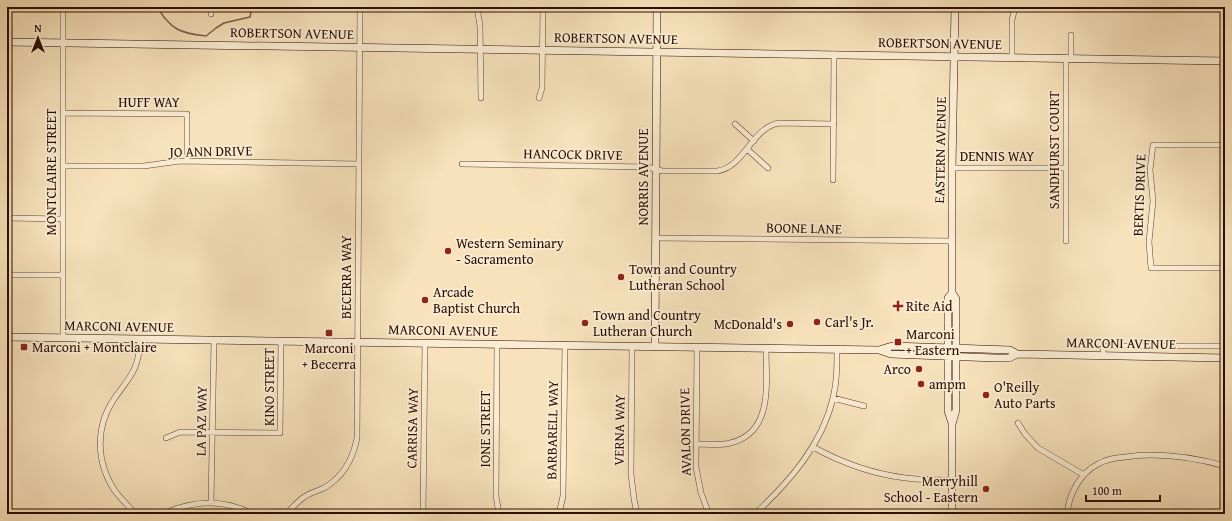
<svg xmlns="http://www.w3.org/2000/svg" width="1232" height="521" font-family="'Gentium Book Plus',serif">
	<rect width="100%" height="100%" fill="#f7e2bb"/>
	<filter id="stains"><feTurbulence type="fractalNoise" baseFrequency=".005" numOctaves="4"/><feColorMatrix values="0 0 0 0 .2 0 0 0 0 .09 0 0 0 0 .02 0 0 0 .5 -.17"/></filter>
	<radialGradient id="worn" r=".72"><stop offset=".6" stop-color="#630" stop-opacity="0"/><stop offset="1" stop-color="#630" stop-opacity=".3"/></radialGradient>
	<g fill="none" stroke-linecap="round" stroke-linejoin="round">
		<!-- stream -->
		<path stroke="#7b614a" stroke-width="1.5" d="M158 7C161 15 170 25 177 29 186 34 197 35 206 36L216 28 224 23 250 17 252 7"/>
		<!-- street casing -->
		<g stroke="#5d422f" stroke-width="6">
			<path id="street" d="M477 7 480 26 481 98
				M211 14 212 7
				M1012 57V20L1015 7
				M1071 58V35
				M539 98 542 88 543 7
				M63 113 187 114V161
				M735 124 754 141
				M1225 145H1153L1150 170 1153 201 1149 242 1151 268H1225
				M747 149 768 168
				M462 164 648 167 662 171H717C745 167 751 128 779 123L834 124
				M63 166H144L180 161 359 164
				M952 168H1066
				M833 180 834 54
				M7 218 63 219
				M655 238 952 241
				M1066 241V58
				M7 275H63
				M63 338V7
				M497 344 496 496 499 514
				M632 346 631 474 634 499 637 514
				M697 347 696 467 701 493 709 514
				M1104 356 1103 351 1104 346H1225
				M833 398 864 406
				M1018 423 1025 434 1038 448 1084 475
				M166 438 180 432 280 433 281 341
				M696 444C707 444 719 446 730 443 774 433 766 382 766 348
				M813 447C842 463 872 474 906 478 921 480 937 480 952 480
				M211 503 214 340
				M135 514C129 506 121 499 115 491 96 463 95 427 114 399 131 375 139 370 140 339
				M163 514C193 500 224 499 253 514
				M286 514C292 508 297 502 304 497 310 493 317 491 324 488 343 477 353 459 357 438L360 7
				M423 514 425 343
				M559 514 563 496 565 345
				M755 514C789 482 822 445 833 398 837 382 837 366 837 349
				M1067 514C1069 494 1080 473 1098 464 1106 459 1115 458 1125 457 1159 452 1192 457 1225 466"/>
		</g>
		<!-- secondary casing -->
		<g stroke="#2a0c00" stroke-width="8">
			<path id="secondary" d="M7 42 1225 61
				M7 337 879 350 892 346 1010 350 1017 354 1225 358
				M655 346 657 7
				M879 350 891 354 995 358H1009L1017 354
				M952 423 948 411V298L952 293
				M952 514V424L956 410V299L952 293V168L955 7"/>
		</g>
		<!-- street -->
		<use href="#street" stroke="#faecd3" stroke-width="5"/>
		<!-- secondary -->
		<use href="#secondary" stroke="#faecd3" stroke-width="7"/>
	</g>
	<!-- markers -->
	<g fill="#8f2418" stroke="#faecd3" stroke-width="1.5">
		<circle cx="448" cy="251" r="4"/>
		<circle cx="621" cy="277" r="4"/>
		<circle cx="425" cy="300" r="4"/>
		<path d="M896 300h4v4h4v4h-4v4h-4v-4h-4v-4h4z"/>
		<circle cx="817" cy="322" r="4"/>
		<circle cx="585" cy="323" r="4"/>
		<circle cx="790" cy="324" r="4"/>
		<rect x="325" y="329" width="8" height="8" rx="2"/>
		<rect x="894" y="338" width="8" height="8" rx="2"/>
		<rect x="20" y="343" width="8" height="8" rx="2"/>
		<circle cx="919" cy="369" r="4"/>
		<circle cx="921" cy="384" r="4"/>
		<circle cx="986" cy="395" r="4"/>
		<circle cx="986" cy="489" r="4"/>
	</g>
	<g text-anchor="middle" stroke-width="3.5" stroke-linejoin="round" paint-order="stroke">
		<!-- street labels -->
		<g font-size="14" fill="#2a0c00" stroke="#faecd3">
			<text transform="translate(292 33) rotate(1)" y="5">ROBERTSON AVENUE</text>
			<text transform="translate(616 38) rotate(1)" y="5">ROBERTSON AVENUE</text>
			<text transform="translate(940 43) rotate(1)" y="5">ROBERTSON AVENUE</text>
			<text x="149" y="107">HUFF WAY</text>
			<text transform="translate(940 150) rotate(-89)" y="5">EASTERN AVENUE</text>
			<text transform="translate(1054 150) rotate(-90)" y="5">SANDHURST COURT</text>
			<text transform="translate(211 151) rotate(-1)" y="5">JO ANN DRIVE</text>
			<text transform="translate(573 154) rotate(1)" y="5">HANCOCK DRIVE</text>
			<text x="997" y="161">DENNIS WAY</text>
			<text transform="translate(51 172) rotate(-90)" y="5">MONTCLAIRE STREET</text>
			<text transform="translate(643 177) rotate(-90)" y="5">NORRIS AVENUE</text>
			<text transform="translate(1139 195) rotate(-88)" y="5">BERTIS DRIVE</text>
			<text transform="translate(804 228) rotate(1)" y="5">BOONE LANE</text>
			<text transform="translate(346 277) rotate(-90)" y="5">BECERRA WAY</text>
			<text transform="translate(119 326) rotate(1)" y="5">MARCONI AVENUE</text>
			<text transform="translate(443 330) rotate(1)" y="5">MARCONI AVENUE</text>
			<text transform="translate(1121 343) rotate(1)" y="5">MARCONI AVENUE</text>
			<text transform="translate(269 387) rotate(-90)" y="5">KINO STREET</text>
			<text transform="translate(201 421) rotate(-89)" y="5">LA PAZ WAY</text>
			<text transform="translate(412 428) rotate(-89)" y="5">CARRISA WAY</text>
			<text transform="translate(485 429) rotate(-90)" y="5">IONE STREET</text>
			<text transform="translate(552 430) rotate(-89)" y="5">BARBARELL WAY</text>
			<text transform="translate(619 430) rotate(-89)" y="5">VERNA WAY</text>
			<text transform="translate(685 432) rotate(-91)" y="5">AVALON DRIVE</text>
		</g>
		<!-- poi labels -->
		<g font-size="14" fill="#2a0c00" stroke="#faecd3" text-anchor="start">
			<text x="456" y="248">Western Seminary<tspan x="456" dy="16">- Sacramento</tspan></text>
			<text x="629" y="274">Town and Country<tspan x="629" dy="16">Lutheran School</tspan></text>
			<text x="433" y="297">Arcade<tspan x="433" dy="16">Baptist Church</tspan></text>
			<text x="906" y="311">Rite Aid</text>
			<text x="593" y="320">Town and Country<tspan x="593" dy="16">Lutheran Church</tspan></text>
			<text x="825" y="327">Carl's Jr.</text>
			<text x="782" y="329" text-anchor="end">McDonald's</text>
			<text x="906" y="339">Marconi<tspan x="906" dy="16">+ Eastern</tspan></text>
			<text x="32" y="352">Marconi + Montclaire</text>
			<text x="329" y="353" text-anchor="middle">Marconi<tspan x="329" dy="16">+ Becerra</tspan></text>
			<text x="911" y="374" text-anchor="end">Arco</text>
			<text x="929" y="389">ampm</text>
			<text x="994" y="392">O'Reilly<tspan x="994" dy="16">Auto Parts</tspan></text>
			<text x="978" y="486" text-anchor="end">Merryhill<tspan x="978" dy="16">School - Eastern</tspan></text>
		</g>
	</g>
	<!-- margin -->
	<rect width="1232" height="521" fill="none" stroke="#f7e2bb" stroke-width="24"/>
	<rect x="8" y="8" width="1216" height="505" fill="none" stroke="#2a0c00" stroke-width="2"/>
	<rect x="12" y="12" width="1208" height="497" fill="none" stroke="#2a0c00"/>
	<!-- north arrow -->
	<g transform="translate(38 38)" stroke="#faecd3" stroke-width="3" paint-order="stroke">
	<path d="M0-3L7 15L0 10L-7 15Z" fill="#2a0c00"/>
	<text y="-6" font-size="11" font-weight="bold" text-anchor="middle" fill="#2a0c00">N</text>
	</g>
	<!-- scale -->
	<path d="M1086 495v6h74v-6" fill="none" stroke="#2a0c00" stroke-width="2"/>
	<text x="1092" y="495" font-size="12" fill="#2a0c00" stroke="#faecd3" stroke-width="3" paint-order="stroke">100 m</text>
	<rect width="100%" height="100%" filter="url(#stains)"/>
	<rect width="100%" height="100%" fill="url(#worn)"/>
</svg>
